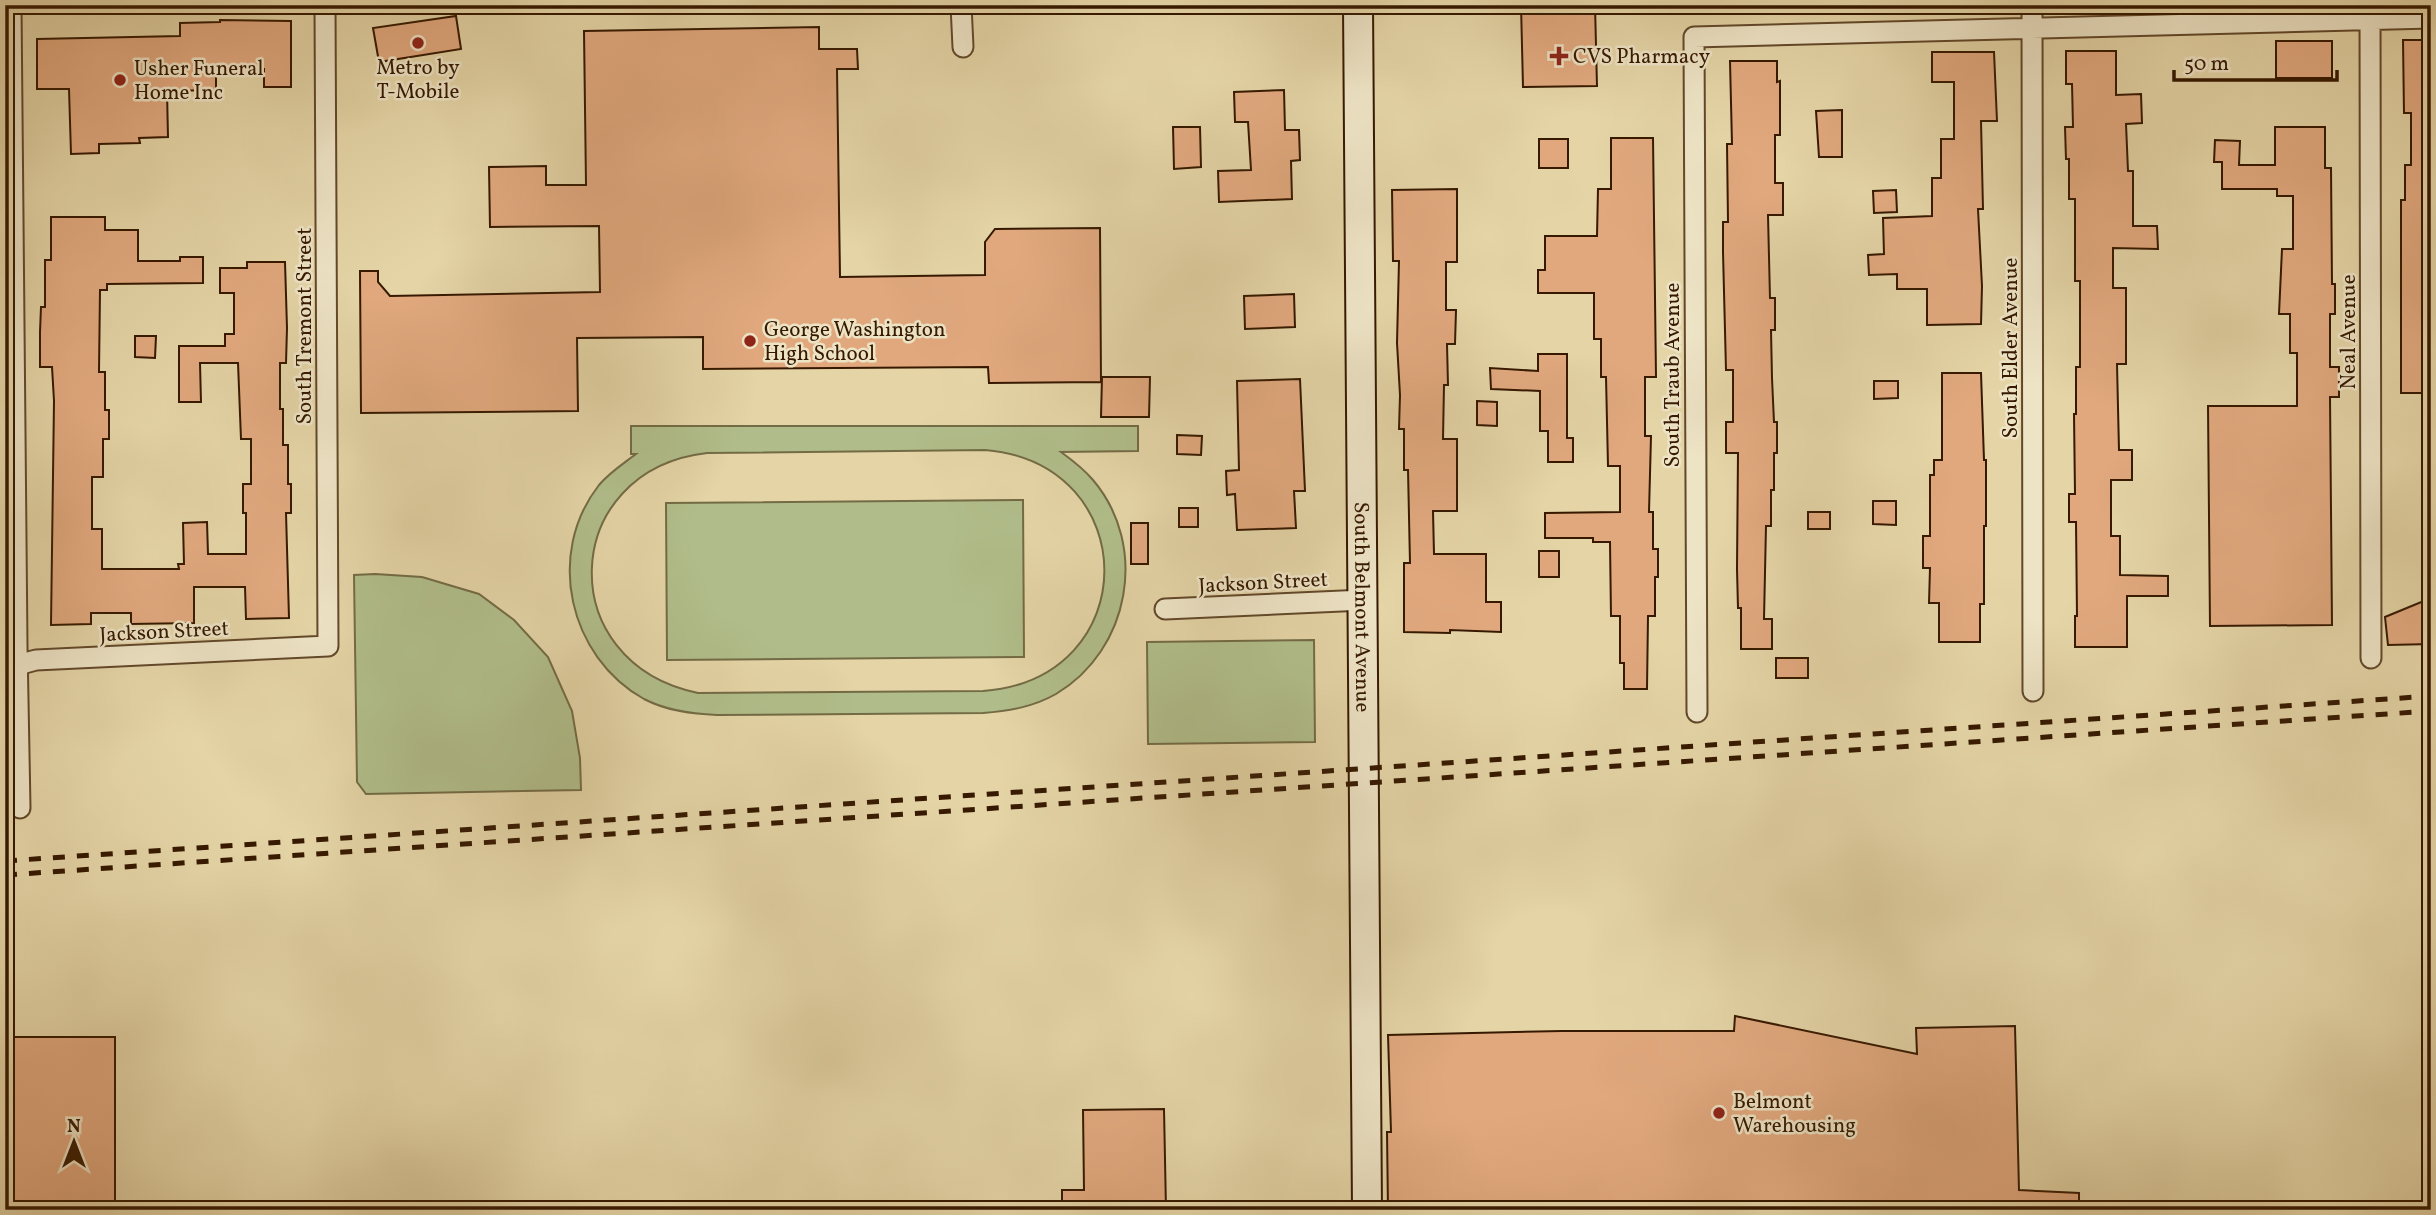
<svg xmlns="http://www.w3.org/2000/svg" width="2436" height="1215" font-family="Vollkorn,serif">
	<rect width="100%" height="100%" fill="#e4d4a6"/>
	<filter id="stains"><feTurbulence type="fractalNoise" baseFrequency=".00286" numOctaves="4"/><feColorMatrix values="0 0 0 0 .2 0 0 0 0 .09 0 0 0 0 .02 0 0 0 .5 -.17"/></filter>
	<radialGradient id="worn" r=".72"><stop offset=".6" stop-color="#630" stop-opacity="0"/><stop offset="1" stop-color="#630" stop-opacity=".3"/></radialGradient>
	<!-- green -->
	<path fill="#b0bd8a" stroke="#736b45" stroke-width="2" fill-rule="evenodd" d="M631 426H1138V451L1061 452C1072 460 1083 468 1093 480 1149 546 1130 650 1056 694 1033 707 1009 711 983 713L717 715C692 714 667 711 644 699 569 657 545 554 599 485 609 473 623 464 636 454H631ZM985 450C1144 463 1145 679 983 691L698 693C551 663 559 470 707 453Z
		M1023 500 1024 657 667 660 666 503Z
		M375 574 422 577 479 594 514 620 548 657 572 711 580 758 581 790 366 794 357 782 354 575Z
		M1314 640 1315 742 1148 744 1147 642Z"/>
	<!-- building -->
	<path fill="#e1a87e" stroke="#361900" stroke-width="2" d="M1521 5H1595L1597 86 1523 87Z
		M456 16 461 49 379 62 373 28Z
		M220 20 291 21V87H264V69H216V90L167 91 168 137 139 138 140 143 99 144V153L71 154 69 89H37V39L180 36V23L220 22Z
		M819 27V49H857L858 69H837L840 277 985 275V242L995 229 1100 228 1101 382 989 383 988 367 703 369V337L577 338 578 411 361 413 360 271H378V282L390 296 600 292 599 226 490 227 489 167 546 166V185H586L584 31Z
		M2403 40H2431V393H2401V200H2405V165H2411V113H2404Z
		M2276 41H2332V78H2276Z
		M2066 51H2116V95L2141 94 2142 123 2126 124 2128 171H2133V226H2157L2158 249 2113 248V288H2126V364H2117L2119 450H2132V480H2111V536H2120V575L2168 576V596H2127V647H2075V616H2077L2076 522H2069V494H2075L2074 414H2076V367H2080V281H2075V199H2069V159H2066L2065 127H2073L2072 84H2066Z
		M1932 52H1994L1997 121H1981L1983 209H1978L1982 286 1981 324 1927 325V289H1897V274L1869 275 1868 255 1884 254 1883 218 1932 216V178H1941V139H1954V82H1932Z
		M1730 61H1777V82L1780 81V135H1775V183H1783V215H1768L1770 298H1775V330H1771L1772 378 1774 422H1777V453H1774V490H1771V526H1766L1764 619H1772V649H1741V608H1738L1737 569 1738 453H1726V422H1733V370H1726L1723 252V222H1728L1727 144H1732Z
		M1284 90 1285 130H1299L1300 160 1291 161 1292 199 1219 202 1218 171 1251 170 1248 122H1235L1234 92Z
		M1842 110V157H1819L1816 111Z
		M1173 127H1200L1201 167 1174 169Z
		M2275 127H2325V168H2331L2332 284H2335V314H2330V367H2339V397H2330L2332 625 2210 626 2208 406H2297V353H2290V314H2279L2282 249H2293V196H2277V189H2222V162H2214L2215 140 2240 141 2239 165H2275Z
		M1611 138H1653L1656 377H1645V436H1651L1649 512H1653V549H1658V577H1655V616H1648L1647 689H1624V663H1620V616H1611L1610 542H1593V538H1545V513L1620 512V466H1608L1606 377H1601V339H1594V293H1538V270H1545V236H1597L1598 189H1611Z
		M1539 139H1568V168H1539Z
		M1457 189V262H1446V310H1456L1455 344H1447L1448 385H1444L1443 439H1457V511H1433L1434 554H1486V602H1501V632L1450 630V633L1404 632V563H1410L1408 470H1404V429H1399L1400 395 1397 343 1399 261H1393L1392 190Z
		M1896 190 1897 212 1874 213 1873 191Z
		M51 217H105V230H138V261H180V257H203V283L107 284V290H100L99 372H105V410H109V439H103V477H92V529H102V569H179L178 564H184L183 523 207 522 208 554H246V513H243V484H251V439H241L238 363H200L201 402H179V346H225V334H234V293H220V268H247V262H285L287 328 286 363H280V409H283V445H288V484H291V513H286L289 618 246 619 245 587H194V623L131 624V613H91V624L51 625 54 401 52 367H40V332L41 307H45V260H51Z
		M1294 294 1295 327 1245 329 1244 296Z
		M135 336H156L155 358 135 357Z
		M1538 354H1567V438H1573V462H1548V431H1540V391L1491 389 1490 368 1538 371Z
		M1942 373H1981L1984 460H1986V526H1984V604H1980V642H1939V603H1929L1930 568H1923V536H1930V475H1934V460H1942Z
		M1102 377H1150L1149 417H1101Z
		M1300 379 1305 491H1294L1296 528 1237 530 1235 494 1227 495 1226 471 1239 470 1237 381Z
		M1874 381H1898V398L1874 399Z
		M1477 401 1497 402V426L1477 425Z
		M1177 435 1202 436 1201 455 1177 454Z
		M1873 501H1896V525L1873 524Z
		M1179 508H1198V527H1179Z
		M1808 512H1830V529H1808Z
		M1131 523H1148V564H1131Z
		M1539 551H1559V577H1539Z
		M2431 598V644L2388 645 2385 617Z
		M1776 658H1808V678H1776Z
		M1735 1016 1917 1054 1916 1028 2015 1026 2019 1190 2079 1193V1210H1388L1387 1132H1391L1388 1035 1562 1031H1734Z
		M5 1037H115V1210H5Z
		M1164 1109 1166 1210H1062V1190H1084L1083 1110Z"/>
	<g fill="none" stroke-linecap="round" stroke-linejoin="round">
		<!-- street casing -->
		<g stroke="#62482a" stroke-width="23">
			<path id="street" d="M11 5 17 646 20 808
				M961 5 963 47
				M2032 5 2033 691
				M2370 5 2371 658
				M1165 609 1364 600
				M5 674 25 663 36 660 328 646 325 5
				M1697 712 1694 37 2431 18"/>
		</g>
		<!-- secondary casing -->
		<g stroke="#361900" stroke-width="32">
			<g id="secondary">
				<path id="s1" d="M1358 5 1367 1210"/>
			</g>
		</g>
		<!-- street -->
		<use href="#street" stroke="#ede3c5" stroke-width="19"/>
		<!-- secondary -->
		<use href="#secondary" stroke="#ede3c5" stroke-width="28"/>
		<!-- rail -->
		<path stroke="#361900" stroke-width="5" stroke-dasharray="12 12" stroke-linecap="butt" d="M5 861 2431 696
			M5 875 2431 711"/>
	</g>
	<!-- markers -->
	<g fill="#8f2418" stroke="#ede3c5" stroke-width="2.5">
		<circle cx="418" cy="43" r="7"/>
		<path d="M1555.5 45.5h7v7h7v7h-7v7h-7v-7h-7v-7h7z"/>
		<circle cx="120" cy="80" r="7"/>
		<circle cx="750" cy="341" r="7"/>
		<circle cx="1719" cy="1113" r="7"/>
	</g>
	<g text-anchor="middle" stroke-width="5" stroke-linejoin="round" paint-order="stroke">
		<!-- poi labels -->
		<g font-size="21" fill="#361900" stroke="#ede3c5" text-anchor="start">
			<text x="1573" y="63">CVS Pharmacy</text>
			<text x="418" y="74" text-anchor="middle">Metro by<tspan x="418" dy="24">T-Mobile</tspan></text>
			<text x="134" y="75">Usher Funeral<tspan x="134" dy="24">Home Inc</tspan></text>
			<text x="764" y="336">George Washington<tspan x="764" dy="24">High School</tspan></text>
			<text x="1733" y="1108">Belmont<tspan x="1733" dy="24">Warehousing</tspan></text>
		</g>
		<!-- street labels -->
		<g font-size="21" fill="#361900" stroke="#ede3c5">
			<text transform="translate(304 326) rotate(-90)" y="7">South Tremont Street</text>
			<text transform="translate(2348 332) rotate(-90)" y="7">Neal Avenue</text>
			<text transform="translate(2010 348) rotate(-90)" y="7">South Elder Avenue</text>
			<text transform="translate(1672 375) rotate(-90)" y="7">South Traub Avenue</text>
			<text transform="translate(1263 582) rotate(-3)" y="7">Jackson Street</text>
			<text dy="7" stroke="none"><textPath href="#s1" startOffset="602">South Belmont Avenue</textPath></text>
			<text transform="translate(164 631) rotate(-3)" y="7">Jackson Street</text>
		</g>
	</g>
	<!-- margin -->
	<rect width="2436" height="1215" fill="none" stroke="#e4d4a6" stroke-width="28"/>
	<rect x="7" y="7" width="2422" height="1201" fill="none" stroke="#361900" stroke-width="3.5"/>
	<rect x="14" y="14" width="2408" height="1187" fill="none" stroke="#361900" stroke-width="2"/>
	<!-- north arrow -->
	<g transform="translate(74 1142)" stroke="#ede3c5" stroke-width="5" paint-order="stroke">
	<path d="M0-5L12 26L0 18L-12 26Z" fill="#361900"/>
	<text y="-10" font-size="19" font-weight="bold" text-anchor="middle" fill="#361900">N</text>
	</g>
	<!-- scale -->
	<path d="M2174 70v10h163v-10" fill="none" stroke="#361900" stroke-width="3.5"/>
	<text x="2184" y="70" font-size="21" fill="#361900" stroke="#ede3c5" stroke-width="5" paint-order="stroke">50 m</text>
	<rect width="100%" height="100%" filter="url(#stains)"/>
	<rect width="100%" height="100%" fill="url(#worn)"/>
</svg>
